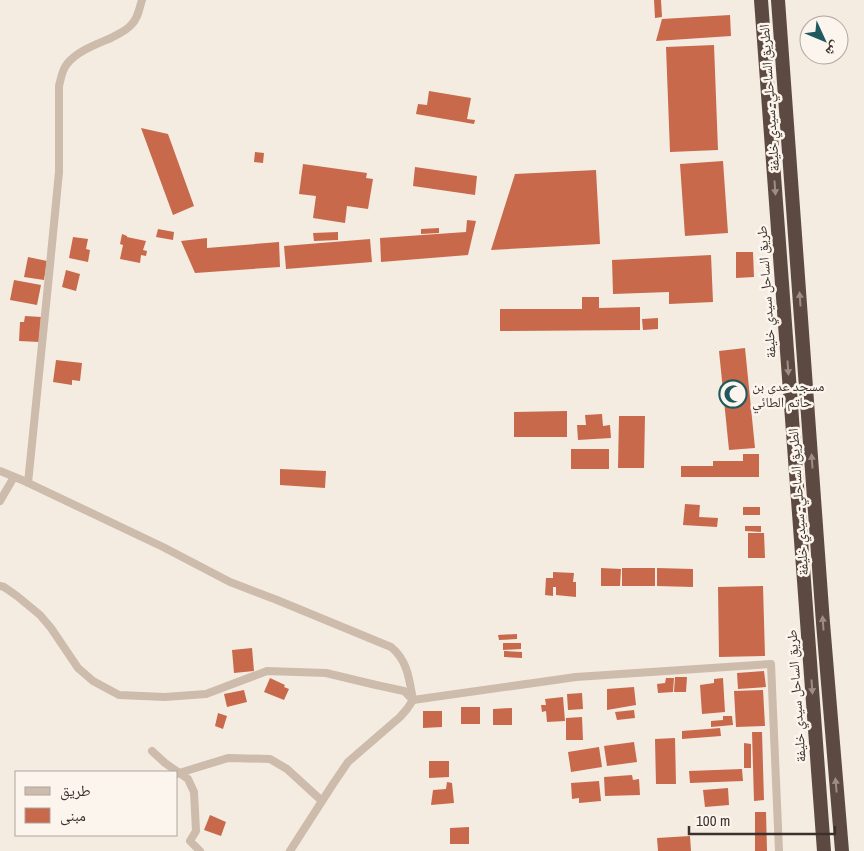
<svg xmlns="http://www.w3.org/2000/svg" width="864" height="851" font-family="'Archivo Narrow','Noto Naskh Arabic',sans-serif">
	<rect width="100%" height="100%" fill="#f4ebe1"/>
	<!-- building -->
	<path fill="#c8694b" d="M654 0H661L662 17 655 18Z
		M730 15 731 36 656 41 662 19Z
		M714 45 718 150 670 152 666 47Z
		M429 91 471 98 467 119 475 120 474 124 416 114 418 104 427 105Z
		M141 128 168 134 194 206 173 215Z
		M255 152 264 153 263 163 254 162Z
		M723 161 728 233 685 236 680 164Z
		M303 164 367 173 366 178 373 179 368 209 347 206 345 223 313 218 316 196 299 194Z
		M415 167 477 176 475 195 413 186Z
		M596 170 600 244 491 250 515 174Z
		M467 220 476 221 468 255 381 262 380 238 466 232Z
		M439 228V233L421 234V229Z
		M158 229 174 232 173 240 156 237Z
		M338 232V240L314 241 313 233Z
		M122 234 127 236V237L146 241 143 250 147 251 146 256 141 255 140 263 120 259 123 245 120 244Z
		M73 237 88 239 86 249 90 250 88 262 69 258Z
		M207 238V248L279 242 280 267 195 273 181 241Z
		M370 239 372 262 286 269 284 246Z
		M736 252H753L754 277 736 278Z
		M711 255 713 302 669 304V292L613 294 612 260Z
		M28 257 47 261 44 280 24 277Z
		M66 270 80 274 76 291 62 287Z
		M14 280 41 285 37 305 10 300Z
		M582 297H599V308L640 307V330L500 331V309H582Z
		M25 316 41 317 39 342 19 341 20 322H24Z
		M658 318V329L643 330 642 319Z
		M745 348 755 448 729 450 719 351Z
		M56 360 82 363 80 381 72 380V385L53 382Z
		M567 411V437H514V412Z
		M602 414 603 426 610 425 611 438 578 440 577 425H586L585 415Z
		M619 416H645L644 468H618Z
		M571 449H609V469H571Z
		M743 454H759V477H681V466H713V461H743Z
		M280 469 326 471 325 488 280 485Z
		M685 504 700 505 699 517 718 518 717 527 683 525Z
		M743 507H760V515H743Z
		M745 526H761V532L745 531Z
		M748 533H764L765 558H748Z
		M601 568 621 569 620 586H601Z
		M622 568H655V586H622Z
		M657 568 693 569V587L657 586Z
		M553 572 574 573 573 582H576V597L556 595V587H553V596L545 595 546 578H553Z
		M763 586 765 656 719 657 718 587Z
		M517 634V639L499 640 498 635Z
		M503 643H521V649L503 650Z
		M252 648 254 671 234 673 232 650Z
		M504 651 522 652V658L504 657Z
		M764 671 766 687 738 689 737 673Z
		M675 677H687L686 692H674Z
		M270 678 285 685 284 687 289 689 284 700 264 692Z
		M666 678H674L673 692 658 693 657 684 665 683Z
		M723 678 725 712 702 714 700 685 714 683V679Z
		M634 687 636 705 607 710V689Z
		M244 690 247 702 227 707 224 694Z
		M763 690 765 726 736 727 734 691Z
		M582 693 583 709 568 710 567 694Z
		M563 697 565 721 547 722 546 711 542 712 541 705H546L545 699Z
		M461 707H480V724H461Z
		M512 708V725H493V709Z
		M634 710 635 718 617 720 615 712Z
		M423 711H442V727L423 728Z
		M218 713 227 716 223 729 215 726Z
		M723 716H732L733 725 711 727V721L723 720Z
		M582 717 583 740H566V718Z
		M720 728 721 736 682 739V731Z
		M752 732H762L764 800 754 801Z
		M675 738 676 784H656L655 739Z
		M634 742 637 762 607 766 604 746Z
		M744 743 751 744V768H744Z
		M599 747 602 767 571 772 568 752Z
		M429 761H449V777L429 778Z
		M742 769 743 781 690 783 689 771Z
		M632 775 633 780 639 779 640 795 605 796 604 777Z
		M599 781 601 801 579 803V798L572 799 571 783Z
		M447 782 452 783 454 803 431 805 433 790 446 789Z
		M728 788 729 805 705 807 703 790Z
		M755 812H766L767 851H755Z
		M210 815 226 822 221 836 204 830Z
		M469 827V844H450V828Z
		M690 836 691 851H658L657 838Z"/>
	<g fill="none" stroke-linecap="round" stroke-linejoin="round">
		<!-- street -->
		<path stroke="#cdbbac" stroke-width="8" d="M0 471 22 480 163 547 230 582 277 600 391 647C408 661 409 679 413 700L407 709 400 717 348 762 333 784 290 851
			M28 483 49 275 59 172V86C61 78 62 70 67 64 77 51 97 44 111 38 118 34 126 31 131 25 138 19 139 9 142 0
			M0 501 14 477
			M0 586 4 587 17 596 40 615 51 628 78 668 93 681 119 695 165 697 206 694 267 671 326 673 376 685 404 691 413 700
			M413 700 576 677 771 664 779 851
			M152 751 165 763 188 779 194 792 196 831 190 841 200 851
			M176 774 228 758 270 759 287 769 322 801"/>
		<!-- highway -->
		<path stroke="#5c4a42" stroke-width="14" d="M761 0 824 851
			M778 0 823 623 842 851"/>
	</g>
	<!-- one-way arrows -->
	<defs><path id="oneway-solid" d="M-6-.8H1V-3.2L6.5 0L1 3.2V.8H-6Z" transform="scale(1.25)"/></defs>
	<g fill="#9c8e87">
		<use href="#oneway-solid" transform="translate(775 188) rotate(86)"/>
		<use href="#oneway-solid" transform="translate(800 299) rotate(-94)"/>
		<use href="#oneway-solid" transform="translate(788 368) rotate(86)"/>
		<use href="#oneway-solid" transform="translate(812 461) rotate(-94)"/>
		<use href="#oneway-solid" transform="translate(823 623) rotate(-94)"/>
		<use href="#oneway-solid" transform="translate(812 687) rotate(86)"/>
		<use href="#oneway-solid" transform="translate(836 785) rotate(-95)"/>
	</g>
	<!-- icons -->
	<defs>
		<g id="mosque-ring" transform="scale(1.4375)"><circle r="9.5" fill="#fbf5ee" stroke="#1f5a5e" stroke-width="1.5"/><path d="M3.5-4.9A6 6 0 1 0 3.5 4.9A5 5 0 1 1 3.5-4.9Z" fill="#1f5a5e"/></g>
	</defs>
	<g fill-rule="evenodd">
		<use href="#mosque-ring" x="733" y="394"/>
	</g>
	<g text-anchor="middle" stroke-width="5" stroke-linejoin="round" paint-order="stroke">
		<!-- street labels -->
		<g font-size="14" fill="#3b302b" stroke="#fbf5ee">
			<text transform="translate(769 98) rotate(-94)" y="5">الطريق الساحلي- سيدي خليفة</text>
			<text transform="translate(766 292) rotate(-94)" y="5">طريق الساحل سيدي خليفة</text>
			<text transform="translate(798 502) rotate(-94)" y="5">الطريق الساحلي- سيدي خليفة</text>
			<text transform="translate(796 696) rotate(-94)" y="5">طريق الساحل سيدي خليفة</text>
		</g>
		<!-- poi labels -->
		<g font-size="14" fill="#3b302b" stroke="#fbf5ee" text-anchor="start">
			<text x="752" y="391">مسجد عدي بن<tspan x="752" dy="16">حاتم الطائي</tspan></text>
		</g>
	</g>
	<!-- legend -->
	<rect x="15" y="771" width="162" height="65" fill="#fbf5ee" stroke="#aea6a0"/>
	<rect x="25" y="787" width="25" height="8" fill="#cdbbac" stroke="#aea6a0"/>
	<text x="60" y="796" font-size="15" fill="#3b302b">طريق</text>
	<rect x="25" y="808" width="25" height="15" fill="#c8694b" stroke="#aea6a0"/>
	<text x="60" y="821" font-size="15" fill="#3b302b">مبنى</text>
	<!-- north arrow -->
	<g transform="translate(824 40) rotate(134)"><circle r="24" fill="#fbf5ee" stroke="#aea6a0"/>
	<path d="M0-4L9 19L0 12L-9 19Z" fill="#1f5a5e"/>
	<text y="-8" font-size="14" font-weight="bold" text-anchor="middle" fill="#3b302b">ش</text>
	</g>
	<!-- scale -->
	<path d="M689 826v8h146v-8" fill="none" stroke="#3b302b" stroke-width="2.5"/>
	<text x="696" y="826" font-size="15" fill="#3b302b" stroke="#fbf5ee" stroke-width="4" paint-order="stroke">100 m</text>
</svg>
